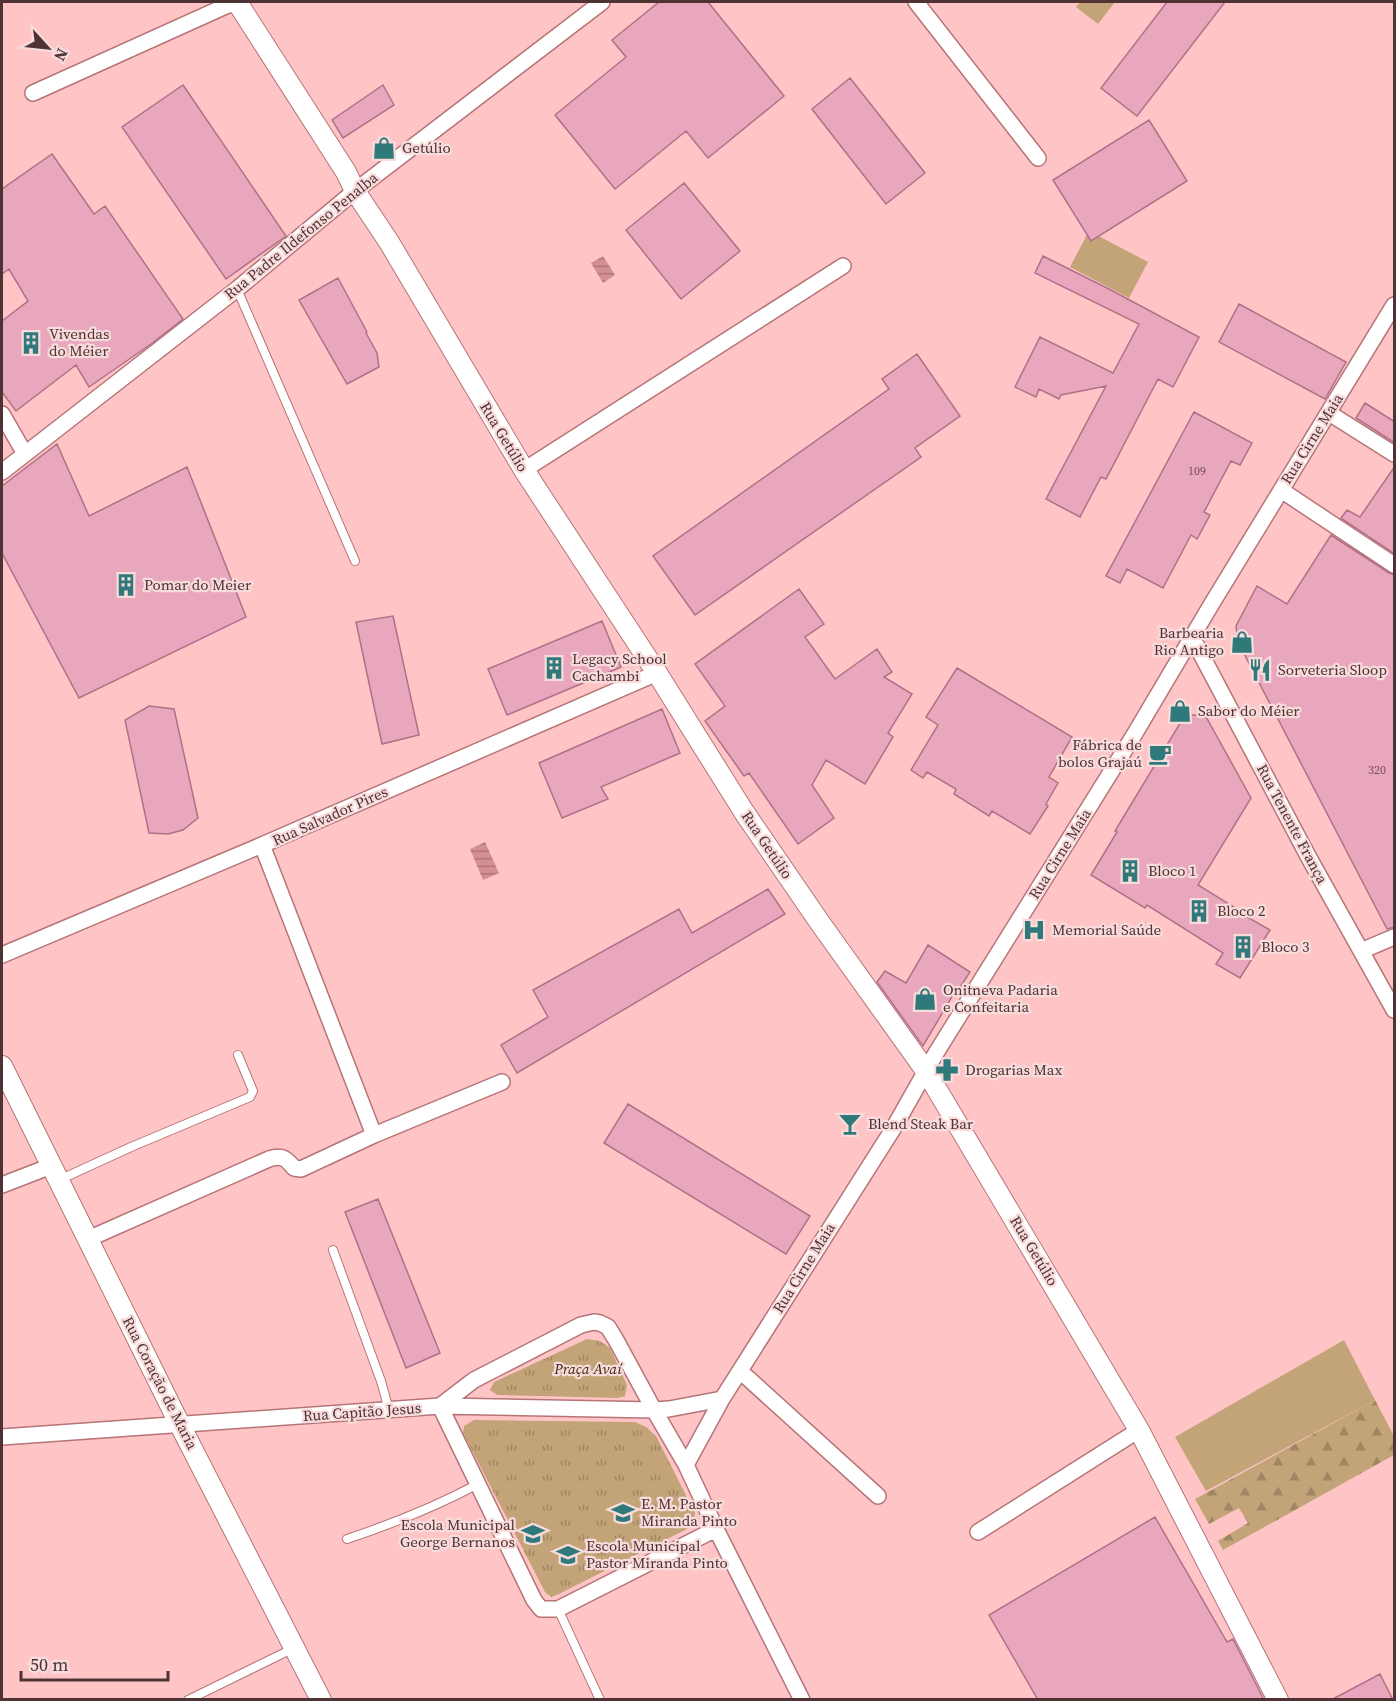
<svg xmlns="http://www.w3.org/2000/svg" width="1396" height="1701" font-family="'Source Serif 4',serif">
	<defs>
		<pattern id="forest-firs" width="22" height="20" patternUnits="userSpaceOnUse" patternTransform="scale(1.5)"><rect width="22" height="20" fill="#c2a478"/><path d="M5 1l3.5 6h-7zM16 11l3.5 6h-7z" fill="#a08663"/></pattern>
		<pattern id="park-tufts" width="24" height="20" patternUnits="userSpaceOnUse" patternTransform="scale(1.5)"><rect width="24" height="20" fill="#c2a478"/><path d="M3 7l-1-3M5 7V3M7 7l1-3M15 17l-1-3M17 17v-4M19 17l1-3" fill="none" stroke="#a08663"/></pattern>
		<pattern id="water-rules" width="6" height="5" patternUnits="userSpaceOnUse" patternTransform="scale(1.5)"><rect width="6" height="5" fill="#d48f92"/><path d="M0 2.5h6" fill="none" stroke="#ae7578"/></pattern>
	</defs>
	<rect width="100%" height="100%" fill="#ffc5c6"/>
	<!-- green -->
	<path fill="#c2a478" d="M1080 2H1115L1098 24 1076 7Z
		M1089 231 1148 262 1129 298 1070 267Z
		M1344 1340 1375 1400 1206 1491 1175 1437Z"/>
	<!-- forest -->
	<path fill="url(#forest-firs)" d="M1375 1400 1394 1436V1455L1223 1550 1218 1541 1248 1523 1239 1508 1209 1524 1195 1499Z"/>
	<!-- park -->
	<path fill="url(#park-tufts)" d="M587 1339 600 1341 610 1348 627 1385 625 1396 618 1398 497 1395 490 1390 494 1382Z
		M474 1420 635 1422 646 1427 656 1436 695 1513 693 1523 687 1529 559 1594 551 1597 545 1592 463 1433 464 1426Z"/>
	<!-- water -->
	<path fill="url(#water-rules)" d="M603 256 615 275 603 283 591 263Z
		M485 842 499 873 483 880 470 849Z"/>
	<!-- building -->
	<path fill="#e9a7bd" stroke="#ae7187" stroke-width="1.5" d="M659 2H708L784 96 708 158 686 131 615 189 555 115 626 57 612 40Z
		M1167 2H1225L1137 116 1101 88Z
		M850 78 925 173 886 204 812 109Z
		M183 85 286 236 226 279 122 127Z
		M383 85 394 105 343 138 332 120Z
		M1149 120 1187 181 1091 241 1053 180Z
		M52 154 94 214 105 206 183 319 151 344 89 387 76 365 16 411 2 392V321L28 301 9 269 2 274V189Z
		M684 183 740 251 681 299 626 230Z
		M1043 256 1107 288 1199 337 1173 387 1158 379 1106 479 1101 477 1080 517 1046 499 1106 386 1061 395 1059 399 1039 389 1036 397 1015 387 1040 337 1113 373 1139 324 1035 273Z
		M338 278 367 332 366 333 377 353 379 367 347 384 299 300Z
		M1239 304 1346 362 1325 399 1219 342Z
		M917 354 960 416 915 448 921 457 695 615 653 556 889 389 882 379Z
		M1365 403 1395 422V443L1356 418Z
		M1194 412 1252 443 1240 465 1231 461 1204 512 1210 515 1197 539 1191 535 1163 588 1127 569 1120 583 1106 576Z
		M57 444 89 516 187 467 246 617 79 698 2 553V486Z
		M1395 466V554L1341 518 1347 510 1360 517Z
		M1331 535 1389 573 1395 575V927L1387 929 1239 644 1237 634 1236 626 1257 586 1287 604Z
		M799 589 824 624 805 637 835 679 877 649 892 672 884 677 912 694 888 733 893 737 865 784 826 760 812 785 834 818 798 844 749 773 744 776 705 721 725 706 695 664Z
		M393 616 419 735 382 744 356 622Z
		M602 621 621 667 507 715 488 669Z
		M957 668 1072 737 1049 777 1058 783 1046 804 1048 806 1030 834 992 811 989 816 954 794 956 789 927 772 923 778 911 770 938 725 926 717Z
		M149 706 174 709 198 818 183 830 168 834 149 833 125 720Z
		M662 709 680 753 601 787 608 799 562 818 539 763Z
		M1185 715H1205L1251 798 1198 885 1234 907 1233 909 1270 930 1240 978 1216 964 1223 953 1147 905 1145 908 1091 875 1117 832 1115 831Z
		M768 889 785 914 517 1073 501 1045 548 1017 533 990 679 909 692 933Z
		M928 945 970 972 959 989 957 988 923 1046 877 982 885 971 906 983Z
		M628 1104 810 1216 786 1254 604 1143Z
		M378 1199 440 1353 406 1368 345 1212Z
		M1155 1517 1227 1642 1233 1639 1264 1700H1038L989 1615Z
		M1380 1674 1393 1700H1331Z"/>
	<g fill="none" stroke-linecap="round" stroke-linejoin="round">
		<!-- service casing -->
		<g stroke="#b67477" stroke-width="10">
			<path id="service" d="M237 289 355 561
				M59 1180 131 1147 250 1097 253 1091 238 1055
				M333 1250 381 1381 389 1410
				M347 1539C392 1524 435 1507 478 1484
				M558 1609 600 1700
				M188 1700 294 1648"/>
		</g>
		<!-- minor casing -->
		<g stroke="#b67477" stroke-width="18">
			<path id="minor" d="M916 2 1038 158
				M33 93 228 5 238 4
				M1329 413 1394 454
				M2 414 25 454
				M524 470 843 266
				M2 472 237 289 355 191 602 2
				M1281 490 1394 565
				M1192 637 1308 856 1394 1010
				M262 845 374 1135
				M1361 951 1394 937
				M2 955 262 845 657 673
				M2 1185 51 1166
				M88 1239 269 1159C282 1155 286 1158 294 1168L301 1169 374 1135 502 1082
				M740 1371 878 1496
				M440 1406 474 1380 581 1325 594 1322 600 1323 608 1327 616 1340 654 1410 686 1465 716 1529 802 1700
				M440 1406 534 1600 541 1609H558L716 1529
				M2 1437 440 1406 654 1410 669 1409 722 1399
				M686 1465 722 1399 893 1129 936 1053 1134 735 1211 605 1394 305
				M978 1532 1139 1430"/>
		</g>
		<!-- tertiary casing -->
		<g stroke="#b67477" stroke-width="22">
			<path id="tertiary" d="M237 2 346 172 355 191 389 242 524 470 657 673 744 812 818 920 926 1071 1139 1430 1278 1700
				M2 1066 180 1425 321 1700"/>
		</g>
		<!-- service -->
		<use href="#service" stroke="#fff" stroke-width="8"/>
		<!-- minor -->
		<use href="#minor" stroke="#fff" stroke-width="15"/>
		<!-- tertiary -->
		<use href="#tertiary" stroke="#fff" stroke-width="20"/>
	</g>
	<!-- icons -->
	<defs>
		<g id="shop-bare" transform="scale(1.8)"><path d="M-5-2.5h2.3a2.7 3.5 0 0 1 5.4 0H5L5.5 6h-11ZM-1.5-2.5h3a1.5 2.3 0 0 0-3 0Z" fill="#30797b" stroke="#f8dbdb" stroke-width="2.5" paint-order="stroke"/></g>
		<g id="building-bare" transform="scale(1.8)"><path d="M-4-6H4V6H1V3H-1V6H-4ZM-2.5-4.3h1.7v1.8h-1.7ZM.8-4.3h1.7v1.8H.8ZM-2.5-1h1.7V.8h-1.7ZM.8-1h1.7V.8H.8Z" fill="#30797b" stroke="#f8dbdb" stroke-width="2.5" paint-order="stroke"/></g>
		<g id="restaurant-bare" transform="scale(1.8)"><path d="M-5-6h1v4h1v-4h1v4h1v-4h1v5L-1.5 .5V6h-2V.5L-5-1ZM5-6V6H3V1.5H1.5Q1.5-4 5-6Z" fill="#30797b" stroke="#f8dbdb" stroke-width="2.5" paint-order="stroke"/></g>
		<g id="cafe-bare" transform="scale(1.8)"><path d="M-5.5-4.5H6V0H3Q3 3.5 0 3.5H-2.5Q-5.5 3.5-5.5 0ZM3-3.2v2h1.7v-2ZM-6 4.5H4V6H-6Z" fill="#30797b" stroke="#f8dbdb" stroke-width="2.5" paint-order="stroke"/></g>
		<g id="hospital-bare" transform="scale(1.8)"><path d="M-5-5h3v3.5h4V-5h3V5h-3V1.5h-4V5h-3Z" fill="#30797b" stroke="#f8dbdb" stroke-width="2.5" paint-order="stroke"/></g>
		<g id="pharmacy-bare" transform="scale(1.8)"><path d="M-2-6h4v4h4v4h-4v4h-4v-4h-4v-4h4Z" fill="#30797b" stroke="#f8dbdb" stroke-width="2.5" paint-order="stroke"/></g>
		<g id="bar-bare" transform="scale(1.8)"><path d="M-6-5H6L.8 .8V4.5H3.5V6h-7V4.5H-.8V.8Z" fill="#30797b" stroke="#f8dbdb" stroke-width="2.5" paint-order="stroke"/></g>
		<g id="school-bare" transform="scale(1.8)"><path d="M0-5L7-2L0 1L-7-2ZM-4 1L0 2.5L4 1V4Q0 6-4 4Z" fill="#30797b" stroke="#f8dbdb" stroke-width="2.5" paint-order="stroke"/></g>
	</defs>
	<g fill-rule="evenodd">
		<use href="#shop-bare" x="384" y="148"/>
		<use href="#building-bare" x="31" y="343"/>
		<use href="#building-bare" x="126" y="585"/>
		<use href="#shop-bare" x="1242" y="642"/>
		<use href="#building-bare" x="554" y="668"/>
		<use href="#restaurant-bare" x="1260" y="670"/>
		<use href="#shop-bare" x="1180" y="711"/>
		<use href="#cafe-bare" x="1160" y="754"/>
		<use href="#building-bare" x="1130" y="871"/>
		<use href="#building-bare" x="1199" y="911"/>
		<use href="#hospital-bare" x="1034" y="930"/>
		<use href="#building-bare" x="1243" y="947"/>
		<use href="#shop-bare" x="925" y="999"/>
		<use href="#pharmacy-bare" x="947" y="1070"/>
		<use href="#bar-bare" x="850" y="1124"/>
		<use href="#school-bare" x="623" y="1513"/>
		<use href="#school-bare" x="533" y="1534"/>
		<use href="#school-bare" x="568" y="1555"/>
	</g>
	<g text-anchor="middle" stroke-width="4.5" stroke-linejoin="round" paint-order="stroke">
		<!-- number labels -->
		<g font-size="12" fill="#765056">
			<text x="1197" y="475">109</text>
			<text x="1377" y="774">320</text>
		</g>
		<!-- poi labels -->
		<g font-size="15" fill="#4f3334" stroke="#f8dbdb" text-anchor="start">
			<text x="402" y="153">Getúlio</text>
			<text x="49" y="339">Vivendas<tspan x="49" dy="17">do Méier</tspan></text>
			<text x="144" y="590">Pomar do Meier</text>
			<text x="1224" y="638" text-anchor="end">Barbearia<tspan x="1224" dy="17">Rio Antigo</tspan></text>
			<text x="572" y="664">Legacy School<tspan x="572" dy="17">Cachambi</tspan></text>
			<text x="1278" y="675">Sorveteria Sloop</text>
			<text x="1198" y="716">Sabor do Méier</text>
			<text x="1142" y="750" text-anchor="end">Fábrica de<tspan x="1142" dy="17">bolos Grajaú</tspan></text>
			<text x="1148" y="876">Bloco 1</text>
			<text x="1217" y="916">Bloco 2</text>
			<text x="1052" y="935">Memorial Saúde</text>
			<text x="1261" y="952">Bloco 3</text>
			<text x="943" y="995">Onitneva Padaria<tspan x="943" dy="17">e Confeitaria</tspan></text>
			<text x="965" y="1075">Drogarias Max</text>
			<text x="868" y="1129">Blend Steak Bar</text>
			<text x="641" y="1509">E. M. Pastor<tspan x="641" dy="17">Miranda Pinto</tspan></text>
			<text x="515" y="1530" text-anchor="end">Escola Municipal<tspan x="515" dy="17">George Bernanos</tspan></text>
			<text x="586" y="1551">Escola Municipal<tspan x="586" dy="17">Pastor Miranda Pinto</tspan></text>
		</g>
		<!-- street labels -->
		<g font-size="15" fill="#4f3334" stroke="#f8dbdb">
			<text transform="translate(301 236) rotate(-39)" y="5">Rua Padre Ildefonso Penalba</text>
			<text transform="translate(504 437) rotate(59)" y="5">Rua Getúlio</text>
			<text transform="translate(1312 439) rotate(-58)" y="5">Rua Cirne Maia</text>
			<text transform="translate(330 816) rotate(-24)" y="5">Rua Salvador Pires</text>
			<text transform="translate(1292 824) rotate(62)" y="5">Rua Tenente França</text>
			<text transform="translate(767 845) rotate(56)" y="5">Rua Getúlio</text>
			<text transform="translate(1060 854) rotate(-58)" y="5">Rua Cirne Maia</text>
			<text transform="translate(1034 1251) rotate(59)" y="5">Rua Getúlio</text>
			<text transform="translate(804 1268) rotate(-58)" y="5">Rua Cirne Maia</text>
			<text transform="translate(160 1383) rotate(63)" y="5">Rua Coração de Maria</text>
			<text transform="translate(362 1412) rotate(-4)" y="5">Rua Capitão Jesus</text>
		</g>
		<!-- park labels -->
		<g font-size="15" font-style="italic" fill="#3a2a11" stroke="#f8dbdb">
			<text x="588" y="1374">Praça Avaí</text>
		</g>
	</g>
	<!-- border -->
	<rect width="1396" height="1701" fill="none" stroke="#4f3334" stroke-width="6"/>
	<!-- north arrow -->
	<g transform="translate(48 48) rotate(117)" stroke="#f8dbdb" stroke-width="4.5" paint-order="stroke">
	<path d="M0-4.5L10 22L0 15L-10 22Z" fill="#4f3334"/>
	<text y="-9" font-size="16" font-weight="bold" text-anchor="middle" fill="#4f3334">N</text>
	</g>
	<!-- scale -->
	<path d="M21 1671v9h147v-9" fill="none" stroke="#4f3334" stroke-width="3"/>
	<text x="30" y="1671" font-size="18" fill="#4f3334" stroke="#f8dbdb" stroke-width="4.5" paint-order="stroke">50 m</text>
</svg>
